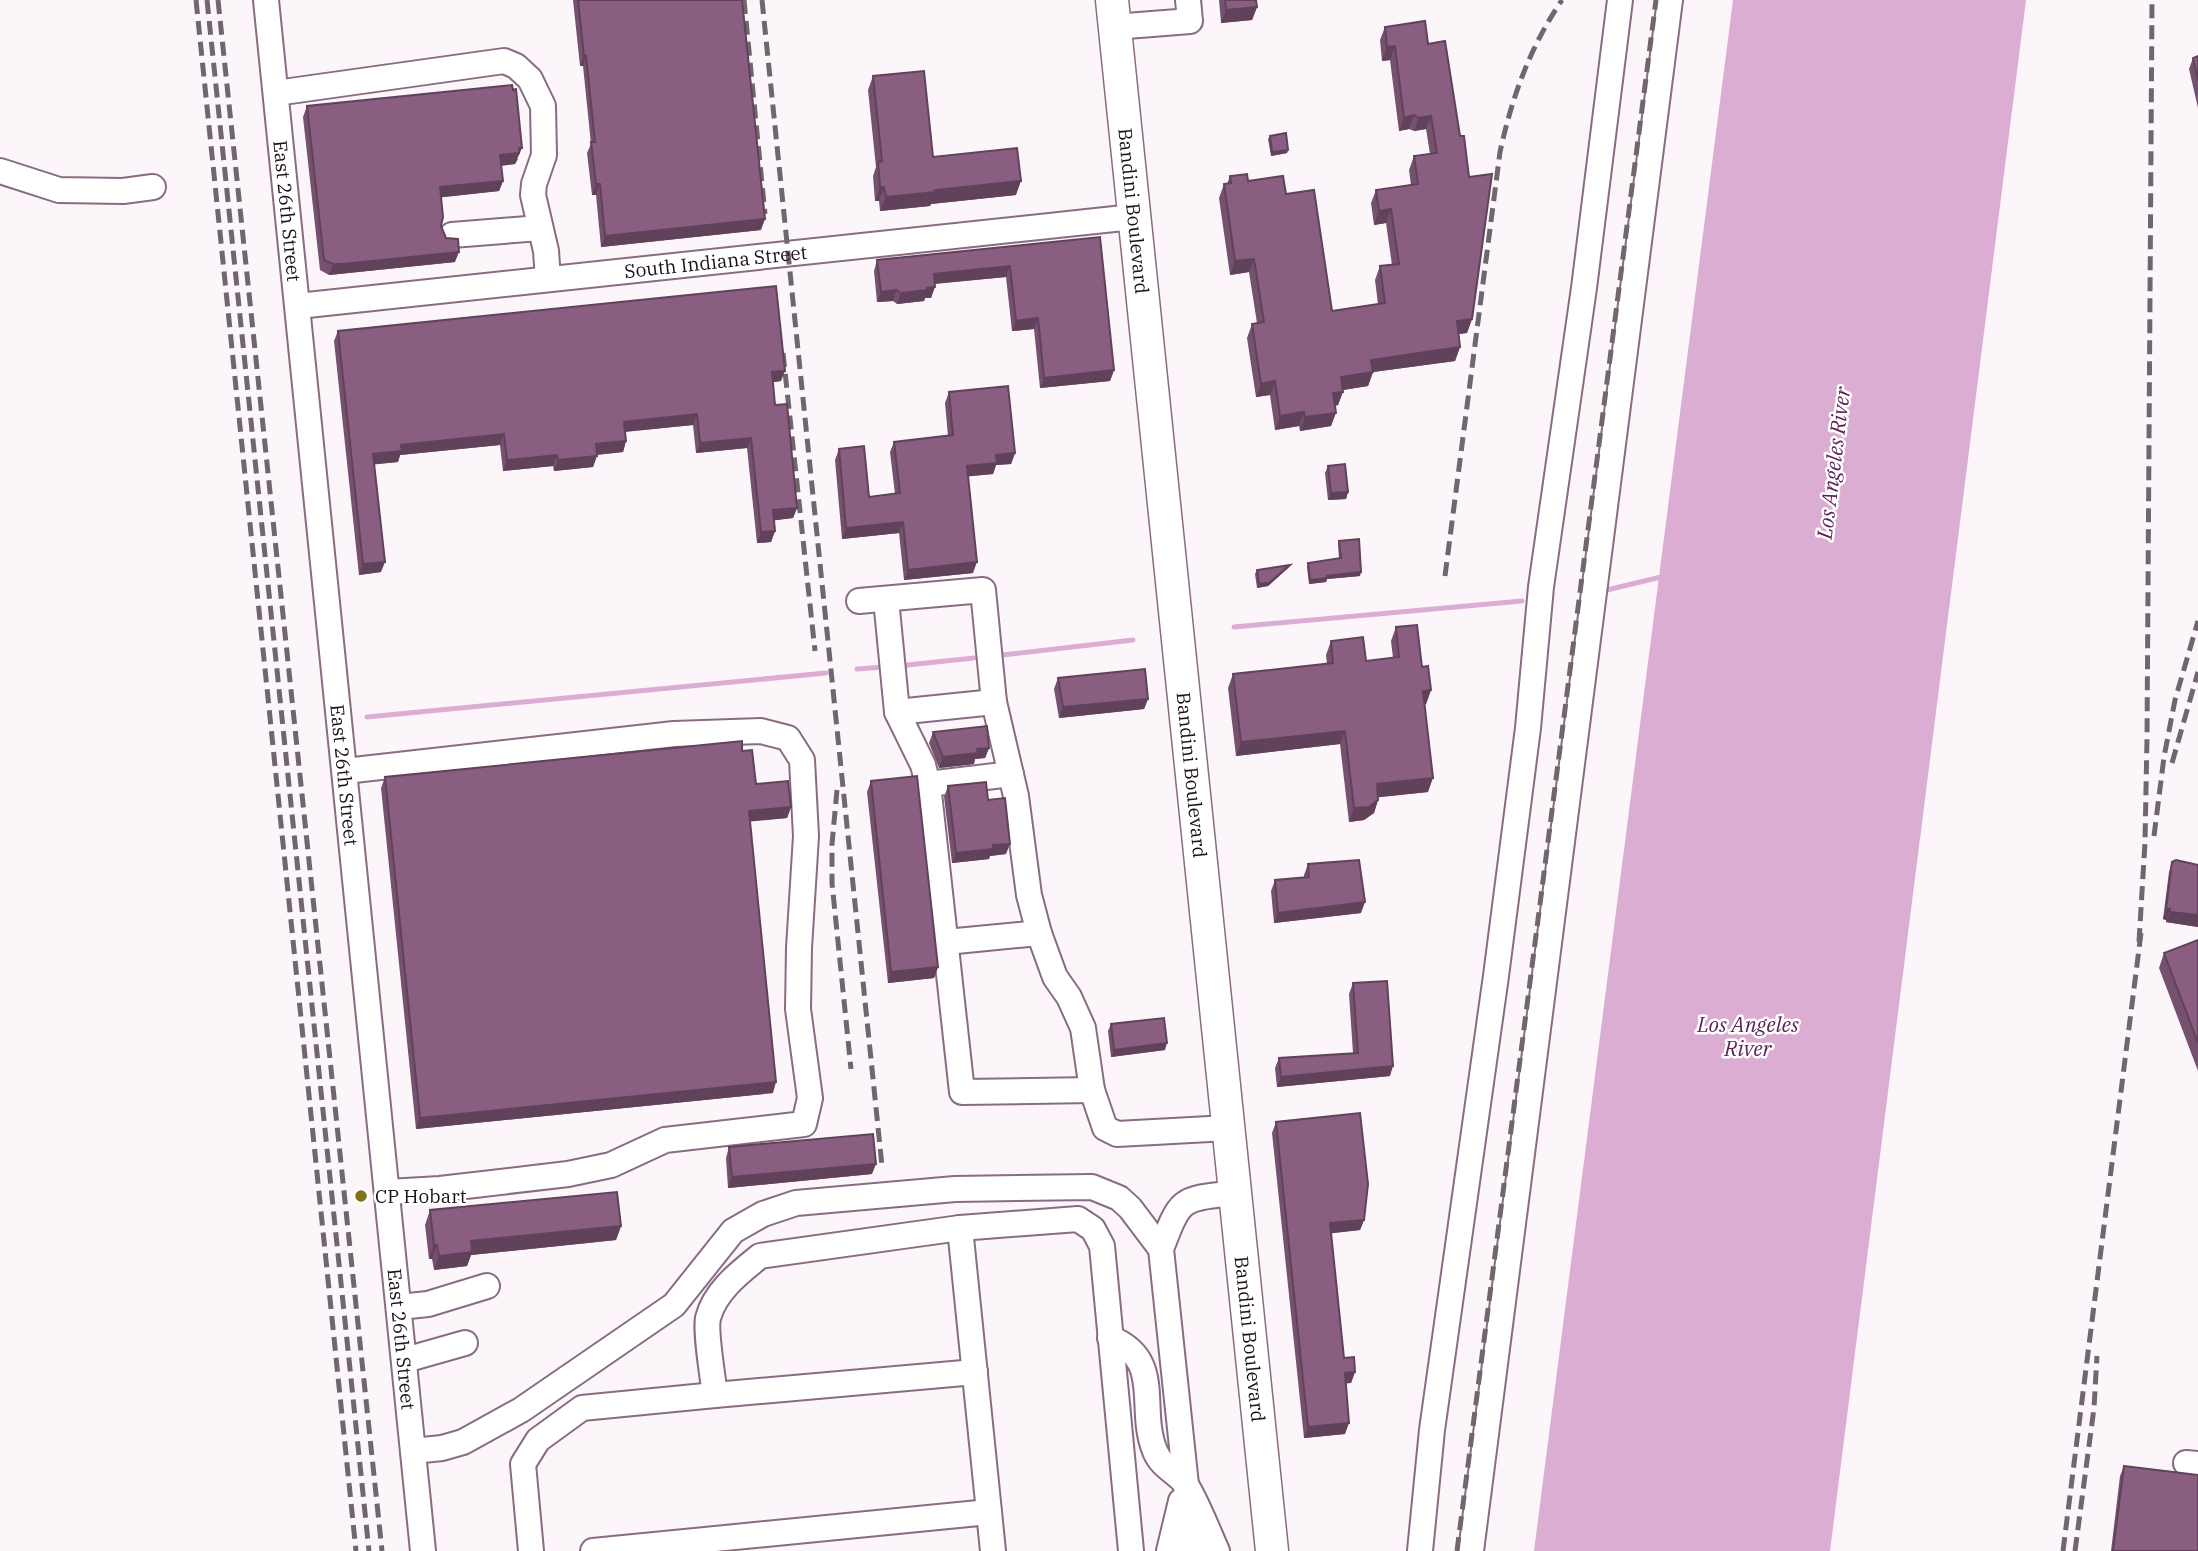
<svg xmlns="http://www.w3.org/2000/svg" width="2198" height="1551" font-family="'IBM Plex Serif',serif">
	<rect width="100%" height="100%" fill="#fcf6fb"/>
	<!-- water -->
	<path fill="#dcadd3" d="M1733 0H2026L1830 1551H1534Z"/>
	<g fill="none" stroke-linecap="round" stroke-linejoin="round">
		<!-- stream -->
		<path stroke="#dcadd3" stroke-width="5" d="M1607 590 1665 576
			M1234 627 1522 601
			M1003 655 1133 640
			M898 666 974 658
			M857 669 885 667
			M367 717 826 673"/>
		<!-- minor casing -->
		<g stroke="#886c83" stroke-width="28">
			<g id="minor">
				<path id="s1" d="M266 0 423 1551"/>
				<path d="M1114 27 1190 21 1188 0"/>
				<path d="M276 93 504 61 516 66 530 79 543 106 544 155 534 184 533 195 546 251 548 279"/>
				<path d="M0 171 59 190 123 191 153 187"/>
				<path d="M452 235 540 228"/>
				<path id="s2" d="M298 306 1133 217"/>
				<path d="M886 599 897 712 923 765 928 784 962 1092 1092 1090"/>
				<path d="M859 601 983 590 994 702 1016 796 1029 895 1039 933 1055 977 1069 997 1083 1028 1092 1090 1105 1128 1117 1134 1228 1128"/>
				<path d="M897 712 994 702"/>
				<path d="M345 771 674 734 761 731 788 738 802 760 806 836 799 948 798 1009 810 1098 804 1124 665 1140 611 1165 568 1174 440 1189 388 1192"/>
				<path d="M928 784 1011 774"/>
				<path d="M946 942 1039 933"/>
				<path d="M960 1228 993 1551"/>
				<path d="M399 1307 428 1304 487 1286"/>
				<path d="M1110 1338C1165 1360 1137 1408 1155 1451 1161 1466 1174 1471 1184 1482 1193 1492 1210 1536 1217 1551"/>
				<path d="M405 1360 465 1343"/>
				<path d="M715 1395 975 1372"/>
				<path d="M413 1451 442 1448 463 1442 521 1410 674 1305 733 1231 763 1214 796 1203 955 1189 1092 1187 1119 1198 1130 1208 1161 1249"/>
				<path d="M2186 1463 2198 1464"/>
				<path d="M531 1551 523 1464 538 1440 582 1408 715 1395C713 1379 705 1331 708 1318 715 1291 739 1273 760 1256L960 1228 1078 1219 1093 1229 1102 1246 1131 1551"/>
				<path d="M593 1551 989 1512"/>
				<path d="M1169 1551 1181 1501"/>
				<path d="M1193 1551 1161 1249C1181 1197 1180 1199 1235 1193"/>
				<path d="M1420 1551 1432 1430 1496 976 1528 728 1541 587 1584 288 1620 0"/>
				<path d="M1471 1551 1670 0"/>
			</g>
		</g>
		<!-- major casing -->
		<g stroke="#886c83" stroke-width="35">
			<g id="major">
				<path id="s3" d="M1112 0 1272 1551"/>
			</g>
		</g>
		<!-- minor -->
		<use href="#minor" stroke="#fff" stroke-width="24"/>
		<!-- major -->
		<use href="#major" stroke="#fff" stroke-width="32"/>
		<!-- rail -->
		<path stroke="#70666e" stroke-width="5" stroke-dasharray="14 7" stroke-linecap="butt" d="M196 0 356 1551
			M207 0 369 1551
			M218 0 382 1551
			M744 0 765 214
			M762 0 882 1166
			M783 353 815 651
			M1445 576 1500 152C1512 97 1530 47 1562 0
			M2172 763 2198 672
			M837 790 832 844V883L851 1069
			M2154 836 2164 757 2175 700 2198 621
			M2139 942 2145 842 2147 738 2152 0
			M1457 1551 1656 0
			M2063 1551 2141 933
			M2075 1551 2094 1408 2097 1356"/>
	</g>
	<!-- wall -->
	<path fill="#76516f" d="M573 0H742L761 230 601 247 596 195H592L587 153 591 144 583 66H580Z
		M1219 0H1256L1257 7 1252 20 1221 23Z
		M1425 21 1472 319 1467 333 1458 334 1460 347 1455 361 1373 372 1368 386 1343 390 1338 405 1335 406 1331 426 1300 431 1299 426 1275 430 1270 395 1256 397 1247 338 1252 324 1257 323 1249 272 1230 275 1219 198 1224 184H1227L1230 176 1286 194 1332 311 1378 304 1375 280 1380 266 1392 265 1386 223 1374 225 1371 203 1376 190 1411 185 1409 170 1414 156 1430 154 1426 129 1414 131 1409 129 1399 131 1390 60 1382 61 1380 40 1385 27Z
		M2198 56V108L2189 69 2193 58Z
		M873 76 933 157 1016 195 931 204 930 206 880 211 879 201H875L873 176 876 167 868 90Z
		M307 106 518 159 515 164 501 166 503 181 499 191 441 197V226L455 262 329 275 320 270 303 117Z
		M1270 136 1288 150 1287 153 1271 156 1268 139Z
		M1100 237 1114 370 1110 381 1040 388 1034 329 1012 331 1006 277 935 284 931 298H925L924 301 897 304 893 301 877 302 874 271 877 260Z
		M338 331 781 381 773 382 775 405 797 508 793 518 774 520 775 531 771 542 757 543 747 448 696 453 693 425 625 432 626 441 623 452 597 455 593 467 554 471 553 466 503 471 500 445 400 455 398 462 374 464 381 572 359 575 334 341Z
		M949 392 1015 453 1011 464 996 465 993 474 968 476 973 573 904 580 899 533 842 539 835 460 839 449 869 497 895 494 890 452 894 442 948 436 945 403Z
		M1328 466 1348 492 1346 499 1328 500 1325 473Z
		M1339 541 1360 576 1327 579 1326 582 1309 584 1307 567 1308 563 1339 559 1338 544Z
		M1290 565 1288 568 1268 586 1257 588 1255 574 1257 570Z
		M1396 627 1422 667 1431 690 1426 704H1424L1428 792 1378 797V800L1374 813 1364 820 1349 822 1340 744 1236 756 1228 688 1233 674 1327 664 1326 655 1331 641 1366 661 1393 658 1391 641Z
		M1058 678 1148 699 1144 709 1059 718 1054 689Z
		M933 732 989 748 985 758 975 759 974 764 939 768 929 743Z
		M742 751 756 784 791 807 787 818 750 821 773 1093 416 1129 381 788 385 777Z
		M871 781 938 967 934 978 888 983 867 792Z
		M948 786 988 800 1006 854 990 856 989 859 952 863 944 797Z
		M2172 862 2198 865V927L2166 922V920L2163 919 2169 872Z
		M1308 864 1361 913 1274 923 1271 891 1275 880 1304 877V875Z
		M2198 940V1071L2159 968 2164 953Z
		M1353 983 1390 1076 1277 1087 1275 1068 1279 1058 1353 1053 1349 994Z
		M1111 1024 1165 1050 1111 1057 1108 1031Z
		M1276 1122 1364 1220 1360 1230 1331 1233 1344 1358 1355 1372 1351 1383H1346L1345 1434 1304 1438 1272 1133Z
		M729 1147 872 1174 728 1188 726 1158Z
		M430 1210 621 1226 616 1240 471 1255 467 1266 434 1270 432 1259H429L425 1225Z
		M2124 1466 2198 1551H2111L2120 1476Z"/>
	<!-- shaded-wall -->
	<path fill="#60425a" d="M1257 7 1252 20 1221 23 1226 10Z
		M1395 46 1390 60 1382 61 1387 47Z
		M584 56H586L583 66H580Z
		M1414 115 1409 129 1399 131 1404 118Z
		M1431 116 1426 129 1414 131 1419 118Z
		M519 148H522L515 164 497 166 500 155Z
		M1288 150 1287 153 1271 156 1272 152Z
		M503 181 499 191 436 198 440 187Z
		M1021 181 1016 195 931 204 930 206 880 211 886 197 935 190Z
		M596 184H600L596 195H592Z
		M880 187H884L879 201H875Z
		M1391 209 1386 223 1374 225 1379 211Z
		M765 219 761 230 601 247 605 236Z
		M459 252 455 262 329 275 333 264Z
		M1254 259 1249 272 1230 275 1235 261Z
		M1010 266 1006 277 930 284 934 274Z
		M935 287 931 298H925L924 301 897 304 901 293Z
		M896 290 893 301 877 302 881 292Z
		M1038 318 1034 329 1012 331 1016 321Z
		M1472 319 1467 333 1452 335 1457 321Z
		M1460 347 1455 361 1373 372 1368 386 1336 391 1341 377 1371 360Z
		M1114 370 1110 381 1040 388 1044 378Z
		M785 371 781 381 768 383 772 372Z
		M1275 381 1270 395 1256 397 1261 384Z
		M1343 392 1338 405 1328 407 1333 393Z
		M1304 412 1299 426 1275 430 1280 416Z
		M1336 413 1331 426 1300 431 1305 417Z
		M697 414 693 425 621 432 624 422Z
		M504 434 500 445 400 455 398 462 369 465 373 454 401 445Z
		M751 438 747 448 696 453 700 443Z
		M626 441 623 452 592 455 596 444Z
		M1015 453 1011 464 996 465 993 474 963 477 967 466 996 455Z
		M557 455 553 466 503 471 507 460Z
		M597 456 593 467 554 471 558 460Z
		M1348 492 1346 499 1328 500 1331 493Z
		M797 508 793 518 770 521 773 510Z
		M903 522 899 533 842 539 846 528Z
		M775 531 771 542 757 543 761 532Z
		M385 562 381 572 359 575 363 564Z
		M977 562 973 573 904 580 908 570Z
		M1290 565 1288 568 1268 586 1257 588 1259 584Z
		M1361 572 1360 576 1327 579 1326 582 1309 584 1310 580 1327 576Z
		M1431 690 1426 704 1418 705 1423 691Z
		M1148 699 1144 709 1059 718 1063 707Z
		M1345 731 1340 744 1236 756 1241 742Z
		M989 748 985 758 975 759 974 764 939 768 943 757 977 749Z
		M1433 778 1428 792 1372 798 1377 784Z
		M1378 800 1374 813 1364 820 1349 822 1354 808Z
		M791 807 787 818 745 822 749 811Z
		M1010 844 1006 854 990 856 989 859 952 863 956 853 993 845Z
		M1365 902 1361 913 1274 923 1278 913Z
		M2166 909H2170L2166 920 2163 919Z
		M2170 912 2198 915V927L2166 922Z
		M938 967 934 978 888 983 891 972Z
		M1167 1043 1165 1050 1111 1057 1114 1050Z
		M1393 1066 1390 1076 1277 1087 1281 1077Z
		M776 1082 773 1093 416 1129 420 1118Z
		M876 1164 872 1174 728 1188 732 1177Z
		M1364 1220 1360 1230 1326 1234 1330 1223Z
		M621 1226 616 1240 471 1255 467 1266 434 1270 439 1256 471 1241Z
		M434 1245H437L432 1259H429Z
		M1355 1372 1351 1383 1341 1384 1345 1373Z
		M1349 1423 1345 1434 1304 1438 1308 1427Z"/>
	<!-- building -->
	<path fill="#895e81" stroke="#60425a" stroke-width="2" d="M578 0H742L765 219 605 236 600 184H596L591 142H595L586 56H584Z
		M1225 0H1256L1257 7 1226 10Z
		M1425 21 1428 44 1445 41 1460 136H1464L1469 177 1492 174 1472 319 1457 321 1460 347 1371 360 1373 372 1341 377 1343 392 1333 393 1336 413 1305 417 1304 412 1280 416 1275 381 1261 384 1252 324 1264 322 1254 259 1235 261 1224 184 1231 183 1230 176 1247 174 1248 181 1283 176 1286 194 1314 190 1332 311 1385 303 1380 266 1399 264 1391 209 1379 211 1376 190 1418 184 1414 156 1437 153 1431 116 1419 118 1414 115 1404 118 1395 46 1387 47 1385 27Z
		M2198 56V81L2193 58Z
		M924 71 933 157 1017 148 1021 181 935 190 936 192 886 197 884 187H880L878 162 882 161 873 76Z
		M512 85 513 90 516 89 522 148H519V153L500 155 503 181 440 187 443 217 441 226 446 238 458 239 459 252 343 264H333L324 260 307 106Z
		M1286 133 1288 150 1272 152 1270 136Z
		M1100 237 1114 370 1044 378 1038 318 1016 321 1010 266 934 274 935 287 927 288V290L901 293 896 290 881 292 877 260Z
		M776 286 785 371 772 372 775 405 787 404 797 508 773 510 775 531 761 532 751 438 700 443 697 414 624 422 626 441 596 444 597 456 558 460 557 455 507 460 504 434 401 445 402 451 373 454 385 562 363 564 338 331Z
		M1008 386 1015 453 996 455 997 463 967 466 977 562 908 570 903 522 846 528 839 449 864 446 869 497 900 493 894 442 953 435 949 392Z
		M1345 464 1348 492 1331 493 1328 466Z
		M1359 539 1361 572 1327 576V578L1310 580 1308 563 1341 558 1339 541Z
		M1290 565 1269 583 1259 584 1257 570Z
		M1417 625 1422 667 1428 666 1431 690 1423 691 1433 778 1377 784 1378 800 1369 807 1354 808 1345 731 1241 742 1233 674 1333 663 1331 641 1363 637 1366 661 1399 657 1396 627Z
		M1145 669 1148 699 1063 707 1058 678Z
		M987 726 989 748 977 749 978 753 943 757 933 732Z
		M742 741V751L752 750 756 784 788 781 791 807 749 811 776 1082 420 1118 385 777Z
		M917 776 938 967 891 972 871 781Z
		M986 782 988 800 1005 798 1010 844 993 845V849L956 853 948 786Z
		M1359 860 1365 902 1278 913 1275 880 1309 877 1308 864Z
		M2176 860 2198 865V915L2170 912V909H2166L2172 862Z
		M2198 940V1043L2164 953Z
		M1387 981 1393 1066 1281 1077 1279 1058 1358 1053 1353 983Z
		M1164 1018 1167 1043 1114 1050 1111 1024Z
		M1360 1113 1368 1184 1364 1220 1330 1223 1344 1358 1354 1357 1355 1372 1345 1373 1349 1423 1308 1427 1276 1122Z
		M873 1134 876 1164 732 1177 729 1147Z
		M617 1192 621 1226 471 1241 472 1252 439 1256 437 1245H434L430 1210Z
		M2124 1466 2198 1475V1551H2113Z"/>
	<!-- markers -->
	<circle fill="#7e7316" stroke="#fff" stroke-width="2.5" cx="361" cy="1196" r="7"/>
	<g text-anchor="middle" stroke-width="5" stroke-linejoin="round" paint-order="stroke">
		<!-- street labels -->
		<g font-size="19" fill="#1c111a" stroke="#fff">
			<text dy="7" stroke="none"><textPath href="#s1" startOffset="212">East 26th Street</textPath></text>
			<text dy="7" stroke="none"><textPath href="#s3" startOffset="212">Bandini Boulevard</textPath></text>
			<text dy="7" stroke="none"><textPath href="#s2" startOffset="420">South Indiana Street</textPath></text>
			<text dy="7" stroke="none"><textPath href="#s1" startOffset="779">East 26th Street</textPath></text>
			<text dy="7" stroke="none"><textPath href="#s3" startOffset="779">Bandini Boulevard</textPath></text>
			<text dy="7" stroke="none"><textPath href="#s3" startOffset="1346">Bandini Boulevard</textPath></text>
			<text dy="7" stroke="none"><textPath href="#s1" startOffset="1346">East 26th Street</textPath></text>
		</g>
		<!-- poi labels -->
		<g font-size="19" fill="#1c111a" stroke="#fff" text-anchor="start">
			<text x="375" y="1203">CP Hobart</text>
		</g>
		<!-- water labels -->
		<g font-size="21" font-style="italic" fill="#5a2353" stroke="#fff">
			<text transform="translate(1834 463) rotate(-83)" y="7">Los Angeles River</text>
			<text x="1748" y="1032">Los Angeles<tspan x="1748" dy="24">River</tspan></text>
		</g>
	</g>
</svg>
